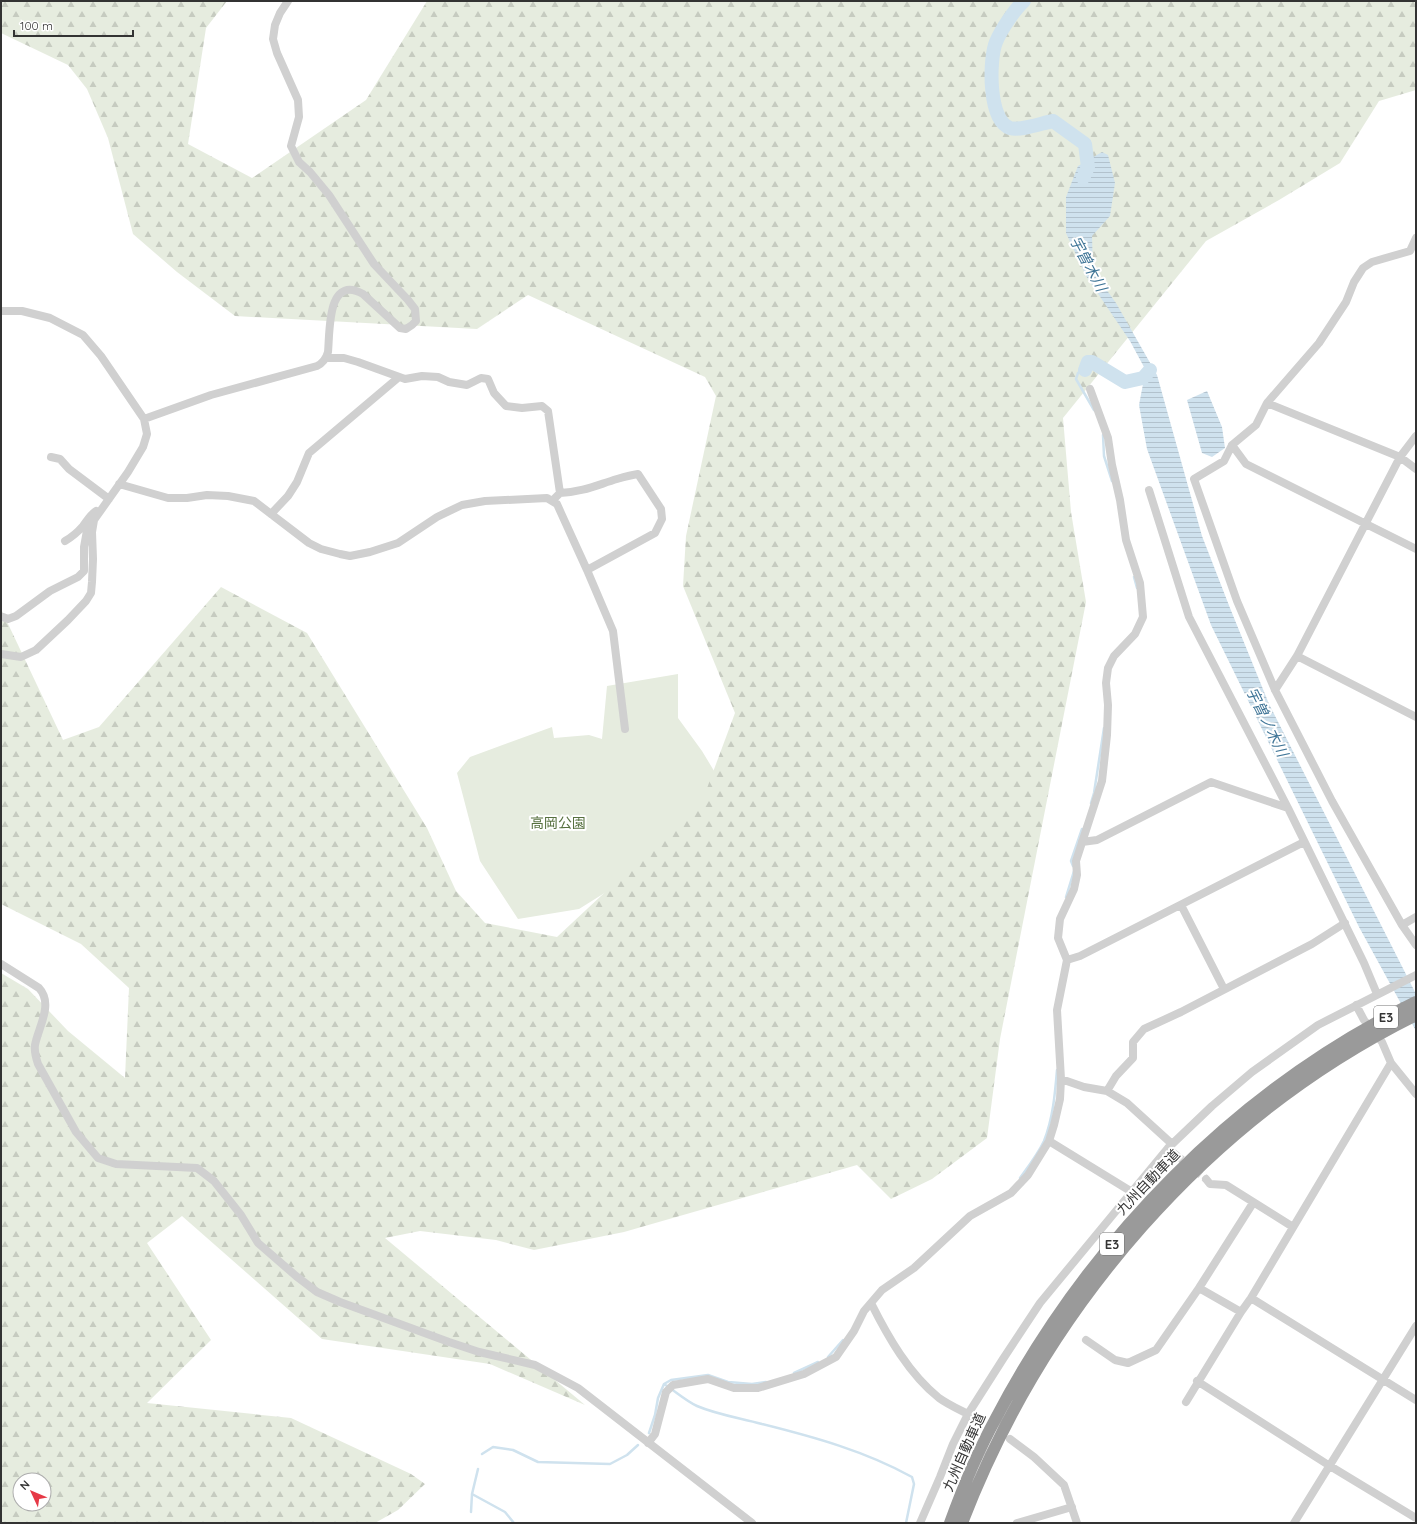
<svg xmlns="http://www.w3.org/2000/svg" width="1417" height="1524" font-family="Quicksand,'Noto Sans JP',sans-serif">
	<defs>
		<pattern id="forest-firs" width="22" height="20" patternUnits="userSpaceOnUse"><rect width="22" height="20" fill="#e6ecdf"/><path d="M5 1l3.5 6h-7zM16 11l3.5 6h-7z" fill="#c6cbc0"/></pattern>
		<pattern id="water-rules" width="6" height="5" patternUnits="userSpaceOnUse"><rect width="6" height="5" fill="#cfe2ee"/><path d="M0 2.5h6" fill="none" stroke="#b2c2cd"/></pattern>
	</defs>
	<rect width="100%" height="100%" fill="#fff"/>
	<!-- green -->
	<path fill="#e6ecdf" d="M678 674V718L702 751 728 794 758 804 781 756 789 720 797 698 835 683 889 722 881 794 864 825 841 841 848 873 809 914 768 882 732 902 687 865 635 874 579 909 518 919 480 861 457 773 470 757 552 727 554 738 589 735 602 739 607 686Z"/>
	<!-- forest -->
	<path fill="url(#forest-firs)" fill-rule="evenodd" d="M1 1H227L206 28 188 144 252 178 366 100 427 1H1416V90L1379 101 1340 163 1279 200 1206 241 1063 418 1071 512 1086 602 1000 1039 987 1138 932 1179 891 1199 857 1165 624 1232 534 1250 496 1240 420 1231 385 1238 585 1405 490 1364 322 1339 182 1216 147 1243 211 1340 147 1403 291 1418 411 1474 425 1484 398 1510 375 1523H1V973L28 989 68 1031 125 1078 129 988 81 944 1 904V609L63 740 99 727 221 587 307 633 427 828 456 891 485 923 557 937 661 840 700 807 735 713 683 586 686 536 716 396 705 377 528 295 477 329 235 316 177 272 133 234 108 138 87 89 68 65 1 33ZM20 1480H44V1504H20Z"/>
	<!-- water -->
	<path fill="url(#water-rules)" d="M1102 152 1108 155 1115 183 1110 216 1092 236 1093 271 1116 303 1157 375 1202 536 1230 608 1269 704 1416 994V1031L1359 927 1211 625 1147 449 1139 405 1143 384 1144 367 1130 341 1086 276 1066 233V197L1078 166Z
		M1207 391 1222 427 1225 448 1212 457 1202 453 1187 400Z"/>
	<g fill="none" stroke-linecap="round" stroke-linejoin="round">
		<!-- stream -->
		<path stroke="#cfe2ee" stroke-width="2.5" d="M1085 370 1078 373 1076 379 1094 410
			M1103 435 1104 456 1112 481
			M1134 577 1137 588
			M1091 803 1094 793 1104 728
			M1073 866 1071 861 1082 829
			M1066 897 1074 871
			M1020 1178C1028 1167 1038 1154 1044 1141 1053 1118 1055 1094 1057 1070
			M828 1357 843 1340
			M794 1373 818 1362
			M664 1384C675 1391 686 1401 697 1406 718 1415 741 1418 762 1424 814 1437 865 1451 912 1477L914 1484 906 1523
			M649 1433 655 1415 658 1398 664 1384 671 1380 708 1375 728 1382 752 1384 766 1382
			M482 1454 493 1447 513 1450 538 1462 610 1464 627 1455 638 1445
			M472 1494 505 1512 514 1523
			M471 1512 472 1494 478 1469"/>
		<!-- river -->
		<path stroke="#cfe2ee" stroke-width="14" d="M1024 1C1014 10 1001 30 996 42 989 59 988 121 1010 128 1021 131 1042 123 1053 121L1085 144 1088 167 1083 178
			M1085 370 1088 362H1092L1125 382 1143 378 1150 370"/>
		<!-- minor-tunnel -->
		<path stroke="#d6d6d6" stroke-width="8" stroke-dasharray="8 4" stroke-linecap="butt" d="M1176 1155 1206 1179
			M977 1419 995 1430"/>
		<!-- minor -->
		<path stroke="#d0d0d0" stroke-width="8" d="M1416 238 1410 251 1372 262 1363 268 1354 282 1346 302 1319 343 1267 403 1256 425 1232 445 1224 461 1194 479 1237 601 1275 690 1332 801 1402 925 1416 945
			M1 311H22L50 318 83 335 101 356 144 419 147 434 143 447 128 472 94 520 92 532 93 559 92 582 91 593 86 601 68 620 36 650 21 657 1 654
			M327 358H344L358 362 405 379 422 376 438 377 449 382 467 385 481 378 488 379 494 393 506 406 522 408 542 406 548 411 560 493 553 500
			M1267 403 1400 457 1416 469
			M144 419 211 395 317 366C323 363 326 359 328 352 330 331 327 274 363 294L400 328 406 329 412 325 416 321 415 309 408 300 374 264 329 195 310 172 299 162 291 146 299 117 298 100 277 53 273 39 275 25 280 13 288 1
			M1232 445 1246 464 1416 549
			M51 457 60 459 69 469 109 499
			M119 484 168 498H187L207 495 228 496 254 501 309 543 321 549 340 554 350 556 370 552 398 543 437 517 462 505 485 501 547 498 557 504 561 513 587 570 613 631 625 729
			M1149 490 1189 617 1288 808
			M560 493C583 492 597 485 617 479 624 477 631 475 638 474L661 509 662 519 655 533 587 570
			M271 514 288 496 297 482 309 453 399 377
			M65 541C72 537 77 533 83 526 87 521 90 515 96 511
			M3 617 8 619 16 616 50 591 78 577 84 571V547L88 525
			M1297 656 1416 717
			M1275 690 1297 656 1400 457 1416 436
			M1082 842 1097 840 1211 782 1288 808 1364 963 1377 994
			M1181 905 1224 989
			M1402 925 1416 917
			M1067 960 1080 956 1304 842
			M1 964 39 988C54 1004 38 1028 35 1045 34 1052 36 1058 38 1064L76 1132 98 1158 116 1164 197 1168 214 1181 241 1215 258 1243 296 1276 317 1292 340 1302 449 1342 479 1352 535 1365 578 1388 752 1523
			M1356 1005 1364 1020 1382 1042 1391 1063 1416 1094
			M1061 1079 1084 1087 1107 1091 1116 1076 1133 1058V1042L1144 1029 1181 1012 1312 944 1345 923
			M1107 1091 1127 1103 1172 1144
			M1049 1141 1132 1192
			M1168 1148 1176 1155
			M1206 1179 1210 1184 1226 1185 1293 1227
			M1199 1288 1241 1312
			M1251 1298 1416 1400
			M871 1303C888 1337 909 1374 939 1398 950 1406 965 1412 977 1419
			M1086 1340 1115 1360 1128 1363 1156 1350 1199 1288 1253 1203
			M1197 1381 1330 1466 1416 1518
			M1186 1402 1241 1312 1251 1298 1391 1063
			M1010 1439 1034 1457 1064 1485 1077 1523
			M648 1443 655 1434 666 1392 673 1385 708 1379 734 1388H758L804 1374 836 1357 854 1331 864 1311 882 1290 914 1268 970 1216 1011 1193 1028 1175 1049 1141 1054 1125 1060 1099 1061 1079 1057 1010 1067 960 1058 938 1060 919 1074 889 1077 875 1076 861 1102 781 1107 735 1108 705 1106 683 1108 668 1114 656 1135 634 1143 617 1140 583 1126 540 1120 500 1112 465 1108 438 1090 389
			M920 1523 940 1477 953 1444 968 1414 1003 1359 1040 1303 1168 1148 1212 1106 1252 1072 1318 1025 1416 975
			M1017 1523 1072 1507
			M1294 1523 1416 1326"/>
		<!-- highway -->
		<path stroke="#9a9a9a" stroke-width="12" d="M950 1523C963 1487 978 1451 996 1418 1089 1241 1236 1090 1416 1002
			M962 1523C1045 1307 1208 1118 1416 1015"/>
	</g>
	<g text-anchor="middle" stroke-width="4" stroke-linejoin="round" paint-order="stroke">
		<!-- shield labels -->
		<g fill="#fff" stroke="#707070" stroke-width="1">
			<rect x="1374" y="1006" width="24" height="22" rx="3"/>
			<rect x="1100" y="1233" width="24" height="22" rx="3"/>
		</g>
		<g font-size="13" font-weight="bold" fill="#333">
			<text x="1386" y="1022">E3</text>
			<text x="1112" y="1249">E3</text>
		</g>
		<!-- park labels -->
		<g font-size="14" fill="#56703f" stroke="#fff">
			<text x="558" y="828">高岡公園</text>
		</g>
		<!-- street labels -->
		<g font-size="14" fill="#333" stroke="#fff">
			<text transform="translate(1148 1182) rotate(-46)" y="5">九州自動車道</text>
			<text transform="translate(964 1452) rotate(-66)" y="5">九州自動車道</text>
		</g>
		<!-- water labels -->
		<g font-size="15" font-style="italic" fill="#3f7597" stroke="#fff">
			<text transform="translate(1088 264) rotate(62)" y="5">宇曽木川</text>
			<text transform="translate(1267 722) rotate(64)" y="5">宇曽ノ木川</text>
		</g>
	</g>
	<!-- border -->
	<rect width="1417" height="1524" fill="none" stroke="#333333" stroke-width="4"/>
	<!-- north arrow -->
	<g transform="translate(32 1492) rotate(314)"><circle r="19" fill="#ffffff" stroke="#adadad"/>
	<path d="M0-3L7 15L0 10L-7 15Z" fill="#e63946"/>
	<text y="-6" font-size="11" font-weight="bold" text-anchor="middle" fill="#333333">N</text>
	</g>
	<!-- scale -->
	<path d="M14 30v6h119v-6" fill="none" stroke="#333333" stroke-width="2"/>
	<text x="20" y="30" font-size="12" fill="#333333" stroke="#ffffff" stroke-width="3" paint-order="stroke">100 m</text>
</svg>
